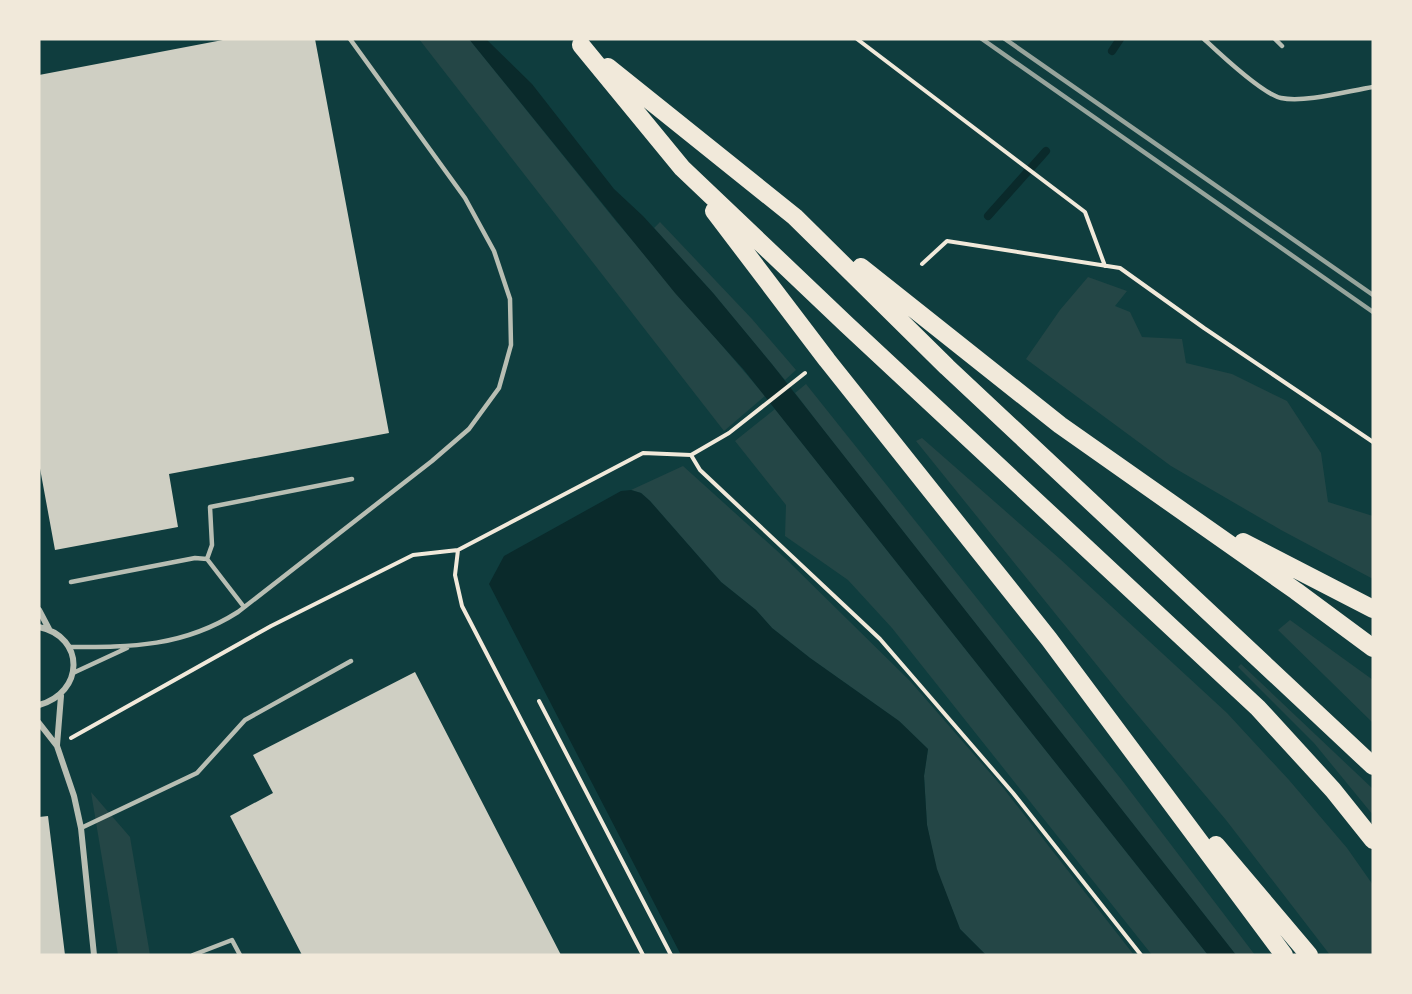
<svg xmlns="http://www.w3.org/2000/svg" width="1412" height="994" font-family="Signika,sans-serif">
	<rect width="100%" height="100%" fill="#0f3d3e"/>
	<!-- green -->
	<path fill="#244646" d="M419 39H469L615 220 765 396 724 431Z
		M660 222 752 319 796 370 785 380 713 293 654 228Z
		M1088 277 1127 291 1115 306 1130 312 1142 337 1182 339 1186 363 1232 374 1287 401 1321 453 1328 502 1373 516V579L1281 530 1171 466 1026 359 1060 310Z
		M806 384 1121 779 1255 955H1236L825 432 795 393Z
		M775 409 1208 955H1152L892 628 848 580 785 536 786 505 735 441Z
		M922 438 1060 559 1227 713 1289 780 1347 848 1373 885V955H1330L1226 820 1125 700 916 441Z
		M683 466 786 559 910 681 1004 789 1134 955H986L960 929 936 869 927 825 924 776 928 749 899 721 810 658 772 628 756 610 721 582 650 501 641 493 631 490Z
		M1290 620 1373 680V723L1278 630Z
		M1241 664 1373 789V815L1314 743 1238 667Z
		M91 792 130 837 150 955H118Z"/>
	<!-- water -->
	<path fill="#0a2a2b" d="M469 39H486L532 84 614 189 643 216 713 293 771 363 1236 955H1208L744 370 675 293Z
		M631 490 641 493 650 501 721 582 756 610 772 628 810 658 899 721 928 749 924 776 927 825 937 869 960 929 986 955H681L489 584 504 556 621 491Z"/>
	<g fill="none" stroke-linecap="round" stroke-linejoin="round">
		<!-- stream -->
		<path stroke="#0a2a2b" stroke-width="8" d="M1112 51 1120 39
			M988 216 1046 151"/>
	</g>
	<!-- building -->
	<path fill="#cfcfc3" d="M228 39H315L389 433 169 474 178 527 55 550 39 463V75Z
		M415 672 561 955H302L230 816 273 793 253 755Z
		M48 816 65 955H39V817Z"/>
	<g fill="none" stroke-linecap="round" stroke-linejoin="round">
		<!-- path -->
		<path stroke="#f1e9da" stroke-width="4" d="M857 39 1085 212 1105 266
			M922 264 947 241 1120 268 1204 328 1373 442
			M691 455 700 470 880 639 1013 793 1141 955
			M458 550 455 575 462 606 643 955
			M539 701 671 955
			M71 738 271 626 413 555 458 550 643 453 691 455 729 433 805 373"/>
		<!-- service -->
		<path stroke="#b8beb3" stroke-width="4.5" d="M1204 39C1219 53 1262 94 1281 98 1305 103 1348 91 1373 87
			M1275 39 1282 46
			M207 559 212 545 210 507 352 479
			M71 582 195 558 207 559 244 607
			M69 647C132 647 183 647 238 612L432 461 469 429 499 388 511 345 510 299 494 251 465 198 350 39
			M73 673 127 648
			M81 828 197 773 245 720 351 661
			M193 955 232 940 240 955"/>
		<!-- minor -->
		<path stroke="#b8beb3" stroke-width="6" d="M39 610 49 629
			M39 627C86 637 84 693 39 705
			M39 723 57 746 74 796 81 828 94 955
			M57 745 61 696"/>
		<!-- motorway -->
		<path stroke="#f1e9da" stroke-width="18" d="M581 45 682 168 846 324 1258 708 1333 790 1373 840
			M608 67 795 217 947 367 1373 766
			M714 211 827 360 1049 639 1284 955
			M861 267 1060 425 1296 591 1373 648
			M1243 542 1373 609
			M1216 845 1309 955"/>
		<!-- rail -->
		<path stroke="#97a49c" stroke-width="4.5" d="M982 39 1373 312
			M1005 39 1373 295"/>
	</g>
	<!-- border -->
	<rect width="1412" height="994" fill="none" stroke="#f1e9da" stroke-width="81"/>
</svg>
